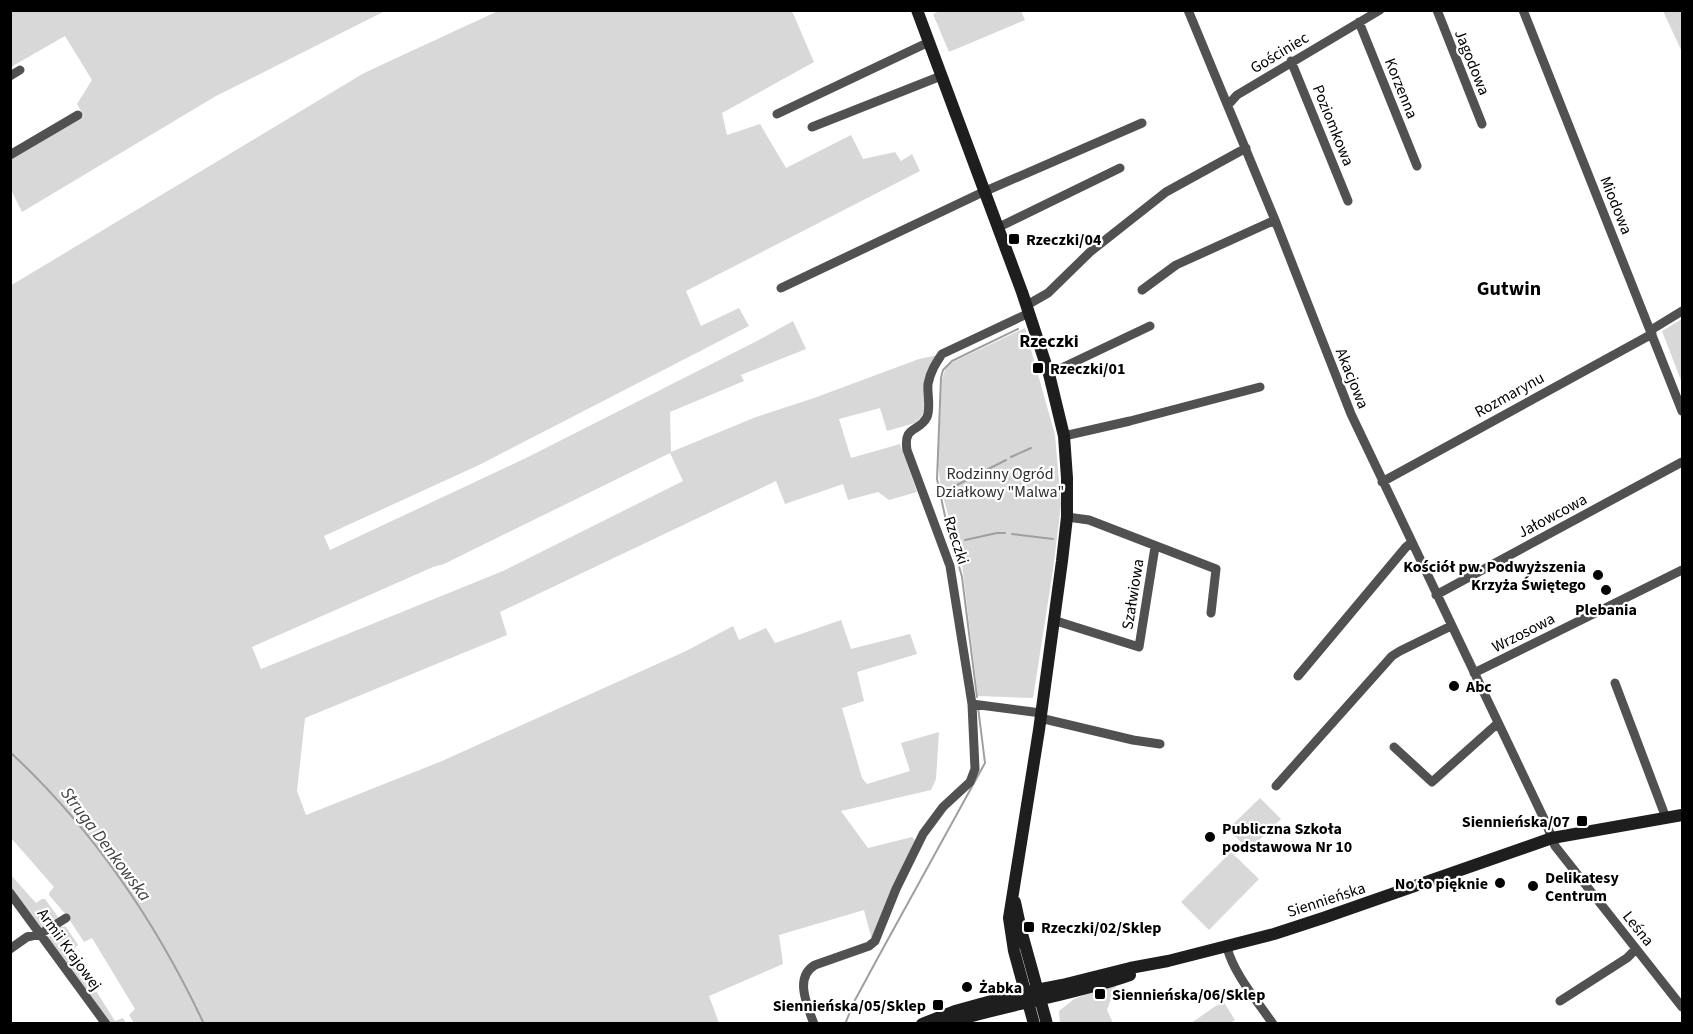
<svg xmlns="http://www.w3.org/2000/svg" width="1693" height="1034" font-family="'Source Sans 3',sans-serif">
	<rect width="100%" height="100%" fill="#fff"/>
	<!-- green -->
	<path fill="#d8d8d8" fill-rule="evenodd" d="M11 11H385L216 96 22 212 11 190V160L84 116 77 104 92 80 65 36 11 67Z
		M498 11H792L814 62 722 113 727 135 760 124 786 168 851 135 863 159 895 152 901 161 912 154 920 171 686 291 701 326 739 308 749 326 745 328 479 465 324 536 330 550 526 458 755 342 793 321 806 349 741 375 744 381 670 412 671 452 756 417 814 398 919 359 942 354 922 416 915 423 887 431 880 408 839 419 851 458 900 444 917 492 889 500 878 492 848 500 843 484 785 504 776 481 500 612 507 635 305 718 297 791 306 815 442 761 686 651 733 626 739 640 766 628 775 643 841 620 851 649 910 634 917 654 857 672 864 701 842 708 862 778 867 784 910 771 901 743 939 732 936 779 931 790 841 811 868 848 912 837 915 840 872 940 864 910 779 935 783 964 709 996 719 1023H134L129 1015 135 1009 92 938 84 942 67 916 49 895V893L54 887 11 838 10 286 364 73ZM670 453 683 481 503 571 261 669 252 647 433 567 444 564Z
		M940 11H1021L1025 20 949 52 933 14Z
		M1663 11H1682V52Z
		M1682 319V383L1662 331Z
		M1025 328 1055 435 1061 505 1053 570 1033 698 978 696 962 565 941 489 938 465 942 380 945 370 949 364Z
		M1260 798 1281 819 1249 850 1228 829Z
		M1231 852 1259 879 1209 930 1181 902Z
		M10 874 36 903 42 899H45L58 917 38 930 11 893Z
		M60 926 66 927 78 945 71 951 115 1021 123 1018 126 1023H106L49 946 48 937Z
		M1117 983 1107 1010 1113 1023H1060L1059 1011 1074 999Z
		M1223 1001 1235 1020 1230 1023H1191Z"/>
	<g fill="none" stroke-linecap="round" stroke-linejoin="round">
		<!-- stream -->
		<path stroke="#9f9f9f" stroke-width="2" d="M1011 457 1031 448
			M951 488 1006 460
			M1012 534 1053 539
			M965 540 997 533H1005
			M977 697 962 577 945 516 937 479 941 378 943 370 952 361 1018 329
			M10 752C92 828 156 922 204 1024
			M845 1024 855 1000 881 952 985 763 978 707"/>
		<!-- street -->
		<path stroke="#515151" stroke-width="9" d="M1188 10 1275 220 1351 414 1546 823 1555 846 1682 1007
			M1437 10 1482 124
			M1523 10 1682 411
			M1359 22 1417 166
			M1291 61 1348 201
			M10 76 20 70
			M1228 105 1237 95 1380 10
			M777 114 929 42
			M812 127 941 76
			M10 155 78 115
			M997 228 1120 168
			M781 288 981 193 1142 123
			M1142 290 1176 265 1275 220
			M1027 305 1048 293 1090 252 1166 192 1246 148
			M1651 330 1682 311
			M1049 374 1150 326
			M1064 436 1130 421 1260 387
			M1382 482 1652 334
			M1067 517 1089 520 1216 569 1211 613
			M1436 595 1682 462
			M1053 620 1139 647 1155 547
			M1474 673 1682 570
			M1298 676 1406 547 1411 543
			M1615 683 1666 818
			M972 704 1041 713
			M1040 718 1133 740 1160 744
			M1394 747 1432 782 1498 723
			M1276 786 1392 656 1400 651 1451 626
			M10 893 106 1024
			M1227 947C1233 973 1258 1002 1273 1024
			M10 949 27 937 40 934 66 918
			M1560 1001 1627 958 1636 949
			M814 1024C807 1005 794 977 815 965L869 946 875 941 896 889 923 834 943 807 970 782 975 769 972 704 950 566 907 450C903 425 919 433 927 417 931 407 927 394 928 384 930 372 936 363 942 354L1029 313"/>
		<!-- secondary -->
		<path stroke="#1e1e1e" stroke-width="12" d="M917 10 1022 292 1049 374 1064 436 1067 478V517L1062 561 1039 730 1009 918 1014 951 1034 1024
			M1015 902 1021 930 1047 1024
			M922 1024 955 1011 1021 993 1062 985 1130 968 1168 961 1274 934 1323 918 1552 838 1682 815
			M945 1024C1006 1004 1070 996 1130 975"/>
	</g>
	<!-- markers -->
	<g fill="#000" stroke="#fff" stroke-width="2">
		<rect x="1008" y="233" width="12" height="12" rx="3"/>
		<rect x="1032" y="362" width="12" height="12" rx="3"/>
		<circle cx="1598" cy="575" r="6"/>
		<circle cx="1606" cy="590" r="6"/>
		<circle cx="1454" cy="686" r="6"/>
		<rect x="1576" y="815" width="12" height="12" rx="3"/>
		<circle cx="1210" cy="837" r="6"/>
		<circle cx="1500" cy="883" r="6"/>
		<circle cx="1533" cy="886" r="6"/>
		<rect x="1023" y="921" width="12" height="12" rx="3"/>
		<circle cx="967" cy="987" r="6"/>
		<rect x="1094" y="988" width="12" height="12" rx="3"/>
		<rect x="932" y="999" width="12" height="12" rx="3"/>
	</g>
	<g text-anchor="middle" stroke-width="4.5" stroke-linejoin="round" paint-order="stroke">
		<!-- street labels -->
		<g font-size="16" fill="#000" stroke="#fff">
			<text transform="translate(1279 52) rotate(-31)" y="6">Gościniec</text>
			<text transform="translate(1473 62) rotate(68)" y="6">Jagodowa</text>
			<text transform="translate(1402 88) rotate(68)" y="6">Korzenna</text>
			<text transform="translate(1334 125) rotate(68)" y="6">Poziomkowa</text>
			<text transform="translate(1617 205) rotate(68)" y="6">Miodowa</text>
			<text transform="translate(1353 378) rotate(68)" y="6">Akacjowa</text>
			<text transform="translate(1509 394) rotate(-29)" y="6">Rozmarynu</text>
			<text transform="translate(1552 515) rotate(-28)" y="6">Jałowcowa</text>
			<text transform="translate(957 540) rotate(72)" y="6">Rzeczki</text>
			<text transform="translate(1132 594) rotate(-81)" y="6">Szałwiowa</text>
			<text transform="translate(1523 632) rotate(-27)" y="6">Wrzosowa</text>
			<text transform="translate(1326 899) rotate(-18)" y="6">Siennieńska</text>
			<text transform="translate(1639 928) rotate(51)" y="6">Leśna</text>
			<text transform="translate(70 949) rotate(54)" y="6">Armii Krajowej</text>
		</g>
		<!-- poi labels -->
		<g font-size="16" font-weight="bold" fill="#000" stroke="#fff" text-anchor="start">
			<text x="1026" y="245">Rzeczki/04</text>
			<text x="1050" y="374">Rzeczki/01</text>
			<text x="1586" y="572" text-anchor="end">Kościół pw. Podwyższenia<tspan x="1586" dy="18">Krzyża Świętego</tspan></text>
			<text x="1606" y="615" text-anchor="middle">Plebania</text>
			<text x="1466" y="692">Abc</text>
			<text x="1570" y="827" text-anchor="end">Siennieńska/07</text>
			<text x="1222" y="834">Publiczna Szkoła<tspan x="1222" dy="18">podstawowa Nr 10</tspan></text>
			<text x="1545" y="883">Delikatesy<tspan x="1545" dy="18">Centrum</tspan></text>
			<text x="1488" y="889" text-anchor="end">No to pięknie</text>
			<text x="1041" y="933">Rzeczki/02/Sklep</text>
			<text x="979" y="993">Żabka</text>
			<text x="1112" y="1000">Siennieńska/06/Sklep</text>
			<text x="926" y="1011" text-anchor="end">Siennieńska/05/Sklep</text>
		</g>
		<!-- park labels -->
		<g font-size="16" fill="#2f2f2f" stroke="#fff">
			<text x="1000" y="479">Rodzinny Ogród<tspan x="1000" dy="18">Działkowy "Malwa"</tspan></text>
		</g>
		<!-- neighbourhood labels -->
		<g font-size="18" font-weight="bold" fill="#000" stroke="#fff">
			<text x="1049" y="347">Rzeczki</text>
		</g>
		<!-- water labels -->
		<g font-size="18" font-style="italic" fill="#404040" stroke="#fff">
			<text transform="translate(106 844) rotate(53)" y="6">Struga Denkowska</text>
		</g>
		<!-- quarter labels -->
		<g font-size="20" font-weight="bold" fill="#000" stroke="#fff">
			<text x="1509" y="295">Gutwin</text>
		</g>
	</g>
	<!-- border -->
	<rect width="1693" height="1034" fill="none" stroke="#000000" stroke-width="24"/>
</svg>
